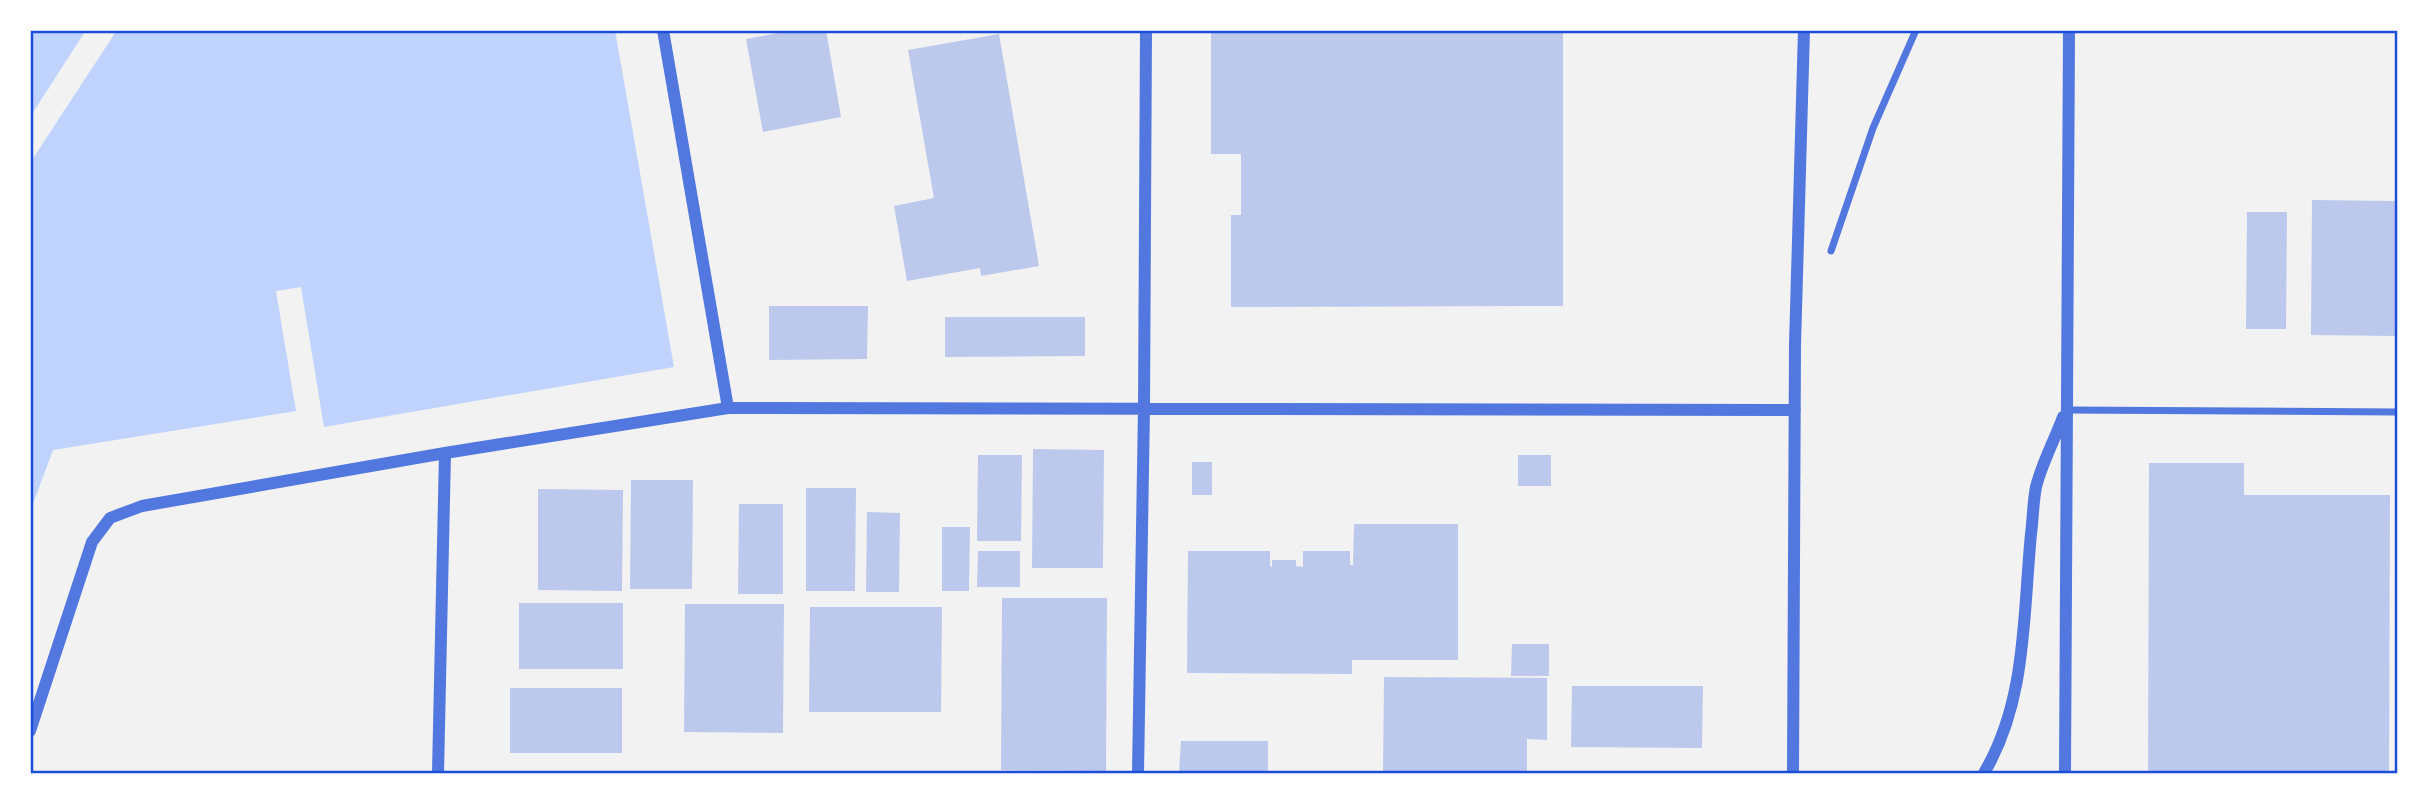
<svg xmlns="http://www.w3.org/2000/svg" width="2427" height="803" font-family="'Work Sans',sans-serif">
	<rect width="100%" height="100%" fill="#f2f2f2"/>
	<!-- water -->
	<path fill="#bfd3fe" d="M30 30H86L30 117Z
		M117 30H615L674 367 324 427 301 287 276 291 296 411 53 450 30 512V163Z"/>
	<!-- building -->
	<path fill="#bdc9ec" d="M796 30H826L841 117 763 132 746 39Z
		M1211 30H1563V306L1231 307V215H1241V154H1211Z
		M999 34 1039 266 981 276 980 268 907 281 894 206 934 198 908 50Z
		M2312 200 2397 201V336L2311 335Z
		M2247 212H2287L2286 329H2246Z
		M769 306H868L867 359 769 360Z
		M945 317H1085V356L945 357Z
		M1033 449 1104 450 1103 568H1032Z
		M978 455H1022L1021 541H977Z
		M1518 455H1551V486H1518Z
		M1192 462H1212V495H1192Z
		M2149 463H2244V495H2390L2389 773H2148Z
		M631 480H693L692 589H630Z
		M806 488H856L855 591H806Z
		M538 489 623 490 622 591 538 590Z
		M739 504H783V594H738Z
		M867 512 900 513 899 592H866Z
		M1354 524H1458V660H1352V674L1187 673 1188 551H1270V566L1272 567V560H1296V566L1303 567V551H1350V565H1353Z
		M942 527H970L969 591H942Z
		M978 551H1020V587H977Z
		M1002 598H1107L1106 771 1001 770Z
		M519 603H623V669H519Z
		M685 604H784L783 733 684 732Z
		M810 607H942L941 712H809Z
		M1512 644H1549V676H1511Z
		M1384 677 1547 678V740L1527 739V773H1383Z
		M1572 686H1703L1702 748 1571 747Z
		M510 688H622V753H510Z
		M1181 741H1268V773H1179Z"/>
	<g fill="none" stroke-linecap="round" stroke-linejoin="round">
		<!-- minor -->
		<path stroke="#5277de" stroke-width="7" d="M1831 251 1873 128 1916 30
			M2066 410 2397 412"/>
		<!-- tertiary -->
		<path stroke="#5277de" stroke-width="12" d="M663 30 728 408
			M30 731 92 542 110 518 142 506 445 453 728 408 1795 410
			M438 773 445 453
			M1138 773 1144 408 1146 30
			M1793 773 1795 345 1804 30
			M1984 773C2027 701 2023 615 2031 534 2033 519 2033 502 2036 487 2042 463 2055 439 2063 417
			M2065 773 2069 30"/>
	</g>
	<!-- border -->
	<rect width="2427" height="803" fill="none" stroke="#ffffff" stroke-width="63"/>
	<rect x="32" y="32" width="2364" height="740" fill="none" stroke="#1d4ed8" stroke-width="2.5"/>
</svg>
